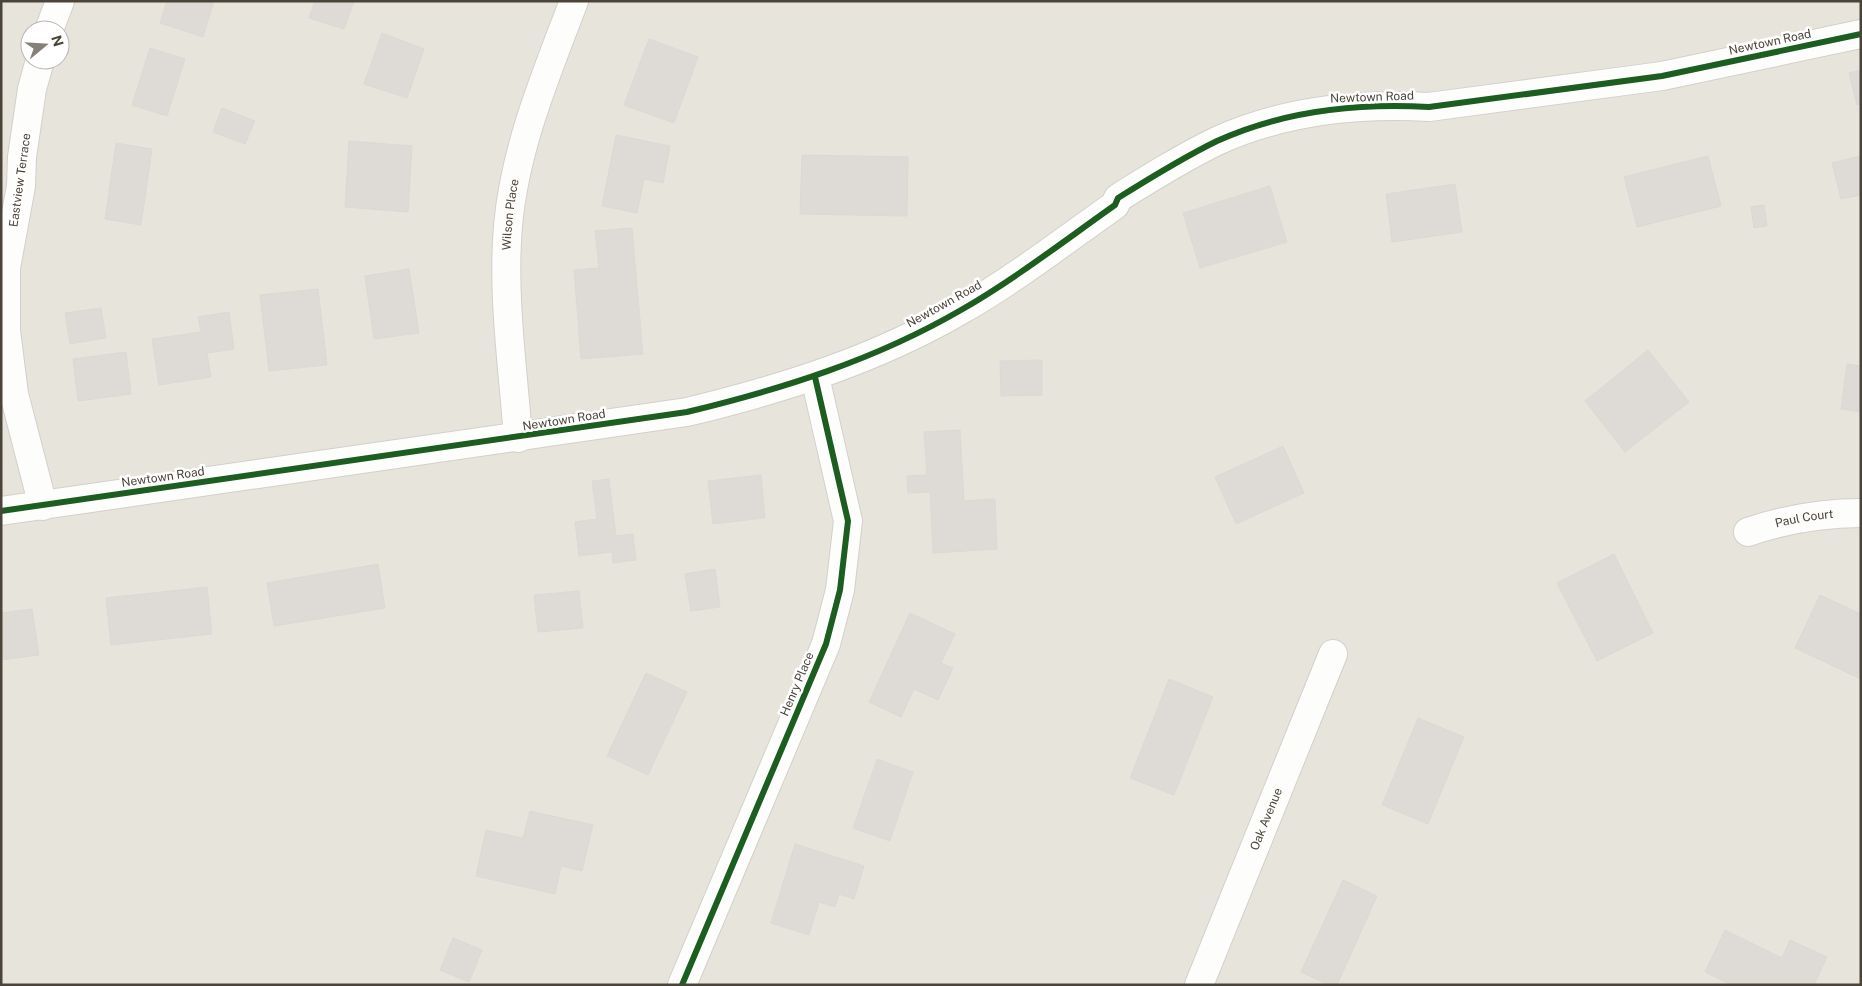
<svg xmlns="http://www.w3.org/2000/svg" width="1862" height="986" font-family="'Public Sans',sans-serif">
	<rect width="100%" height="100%" fill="#f4f2ee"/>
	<!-- residential -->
	<path fill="#e7e4dc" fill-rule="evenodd" d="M1 1H1861V985H1ZM30 30H60V60H30Z"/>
	<!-- building -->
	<path fill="#dedbd6" stroke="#dcd9d4" d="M167 1H214L203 37 160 23Z
		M315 1H354L344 29 309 18Z
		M382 33 424 49 407 98 364 84Z
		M649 39 698 57 674 123 624 105Z
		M150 48 185 59 167 116 132 105Z
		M1861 70V104L1857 105 1849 73Z
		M222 108 255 121 245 144 213 132Z
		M616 135 670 146 663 183 644 179 637 213 602 206Z
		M349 141 412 146 408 212 345 207Z
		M116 143 152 149 141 225 105 219Z
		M802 155 908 157 907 216 800 214Z
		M1708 156 1721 206 1637 227 1624 177Z
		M1861 156V195L1841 199 1832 163Z
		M1455 184 1462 232 1392 242 1386 194Z
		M1270 186 1287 242 1200 268 1183 213Z
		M1764 205 1767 226 1754 228 1751 207Z
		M632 228 643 354 581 359 574 270 599 268 595 231Z
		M409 269 419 333 374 339 365 276Z
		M318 289 327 365 269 371 260 295Z
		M101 308 106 338 70 344 65 313Z
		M229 312 234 349 207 353 211 377 159 385 152 339 201 332 198 317Z
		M1648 350 1689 402 1625 452 1585 401Z
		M126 352 131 394 78 401 73 359Z
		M1042 360V395L1001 396 1000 361Z
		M1847 364 1861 366V412L1841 409Z
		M960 430 964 501 995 499 997 549 933 553 930 492 908 493 907 476 927 475 924 432Z
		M1283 446 1304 493 1236 524 1215 477Z
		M761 475 765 518 713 524 708 481Z
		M609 479 616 536 633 534 636 560 613 563 612 552 579 556 575 522 597 519 592 481Z
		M1614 554 1653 633 1597 661 1557 583Z
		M378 564 385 608 274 626 267 583Z
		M715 569 720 607 691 611 685 574Z
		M207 587 212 634 111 645 106 598Z
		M579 591 583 628 538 632 534 595Z
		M1820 595 1861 614V679L1795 648Z
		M32 609 39 655 1 660V613Z
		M910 613 955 634 941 663 953 668 938 700 914 689 901 717 869 702Z
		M646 673 687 692 648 775 607 756Z
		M1169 679 1213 697 1174 795 1130 778Z
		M1418 718 1464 737 1428 824 1382 805Z
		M877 759 913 772 890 841 853 828Z
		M530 811 593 825 582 871 561 866 555 894 476 876 486 830 523 838Z
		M795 844 864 866 854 899 839 894 835 907 819 902 809 935 771 923Z
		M1343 880 1377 896 1337 985H1329L1301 972Z
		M1725 930 1782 958 1790 940 1827 957 1814 985H1731L1705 972Z
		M453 938 482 950 469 982 440 970Z"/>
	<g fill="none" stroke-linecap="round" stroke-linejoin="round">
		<!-- minor casing -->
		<g stroke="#d2d0cb" stroke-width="30">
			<g id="minor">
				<path d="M49 30 60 1"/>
				<path d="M40 60 32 89 22 157 21 186 6 268V331L14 394 43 506"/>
				<path id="s1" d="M518 438C513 368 502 296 508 226 515 147 546 75 574 1"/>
				<path d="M1 511 687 412C782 389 875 360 961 310 1015 279 1064 241 1115 205L1118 198C1150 178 1182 158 1217 141 1283 111 1357 103 1429 107L1662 76 1861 34"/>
				<path id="s2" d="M1748 532C1786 519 1821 513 1861 513"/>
				<path d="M682 985 826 644 840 590 848 521 815 377"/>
				<path id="s3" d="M1199 985 1333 654"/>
			</g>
		</g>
		<!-- minor -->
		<use href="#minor" stroke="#fdfdfc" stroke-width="28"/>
		<!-- cycleway casing -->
		<g stroke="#fff" stroke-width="9">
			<path id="cycleway" d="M1 511 687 412C782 389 875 360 961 310 1015 279 1064 241 1115 205L1118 198C1150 178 1182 158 1217 141 1283 111 1357 103 1429 107L1662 76 1861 34
				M682 985 826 644 840 590 848 521 815 377"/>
		</g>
		<!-- cycleway -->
		<use href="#cycleway" stroke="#1b5e20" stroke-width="6"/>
	</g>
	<g text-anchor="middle" stroke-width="5" stroke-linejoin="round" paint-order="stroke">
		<!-- street labels -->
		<g font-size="12" fill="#4b4439" stroke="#fff">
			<text transform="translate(1770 42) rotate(-12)" y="4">Newtown Road</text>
			<text transform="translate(1372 97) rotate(-2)" y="4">Newtown Road</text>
			<text transform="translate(20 180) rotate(-82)" y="4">Eastview Terrace</text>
			<text dy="4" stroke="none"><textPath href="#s1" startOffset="224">Wilson Place</textPath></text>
			<text transform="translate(944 304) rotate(-29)" y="4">Newtown Road</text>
			<text transform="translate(564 420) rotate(-9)" y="4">Newtown Road</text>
			<text transform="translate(163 477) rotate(-8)" y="4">Newtown Road</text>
			<text dy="4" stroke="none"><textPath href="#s2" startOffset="58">Paul Court</textPath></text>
			<text transform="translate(797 684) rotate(-67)" y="4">Henry Place</text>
			<text dy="4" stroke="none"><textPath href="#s3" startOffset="179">Oak Avenue</textPath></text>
		</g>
	</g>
	<!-- border -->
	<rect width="1862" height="986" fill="none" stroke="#4b4439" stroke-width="5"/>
	<!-- north arrow -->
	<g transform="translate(45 45) rotate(72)"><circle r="24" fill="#ffffff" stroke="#b7b4b0"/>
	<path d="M0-4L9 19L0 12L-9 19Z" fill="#868178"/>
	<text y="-8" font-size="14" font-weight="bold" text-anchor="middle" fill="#4b4439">N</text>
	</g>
</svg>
